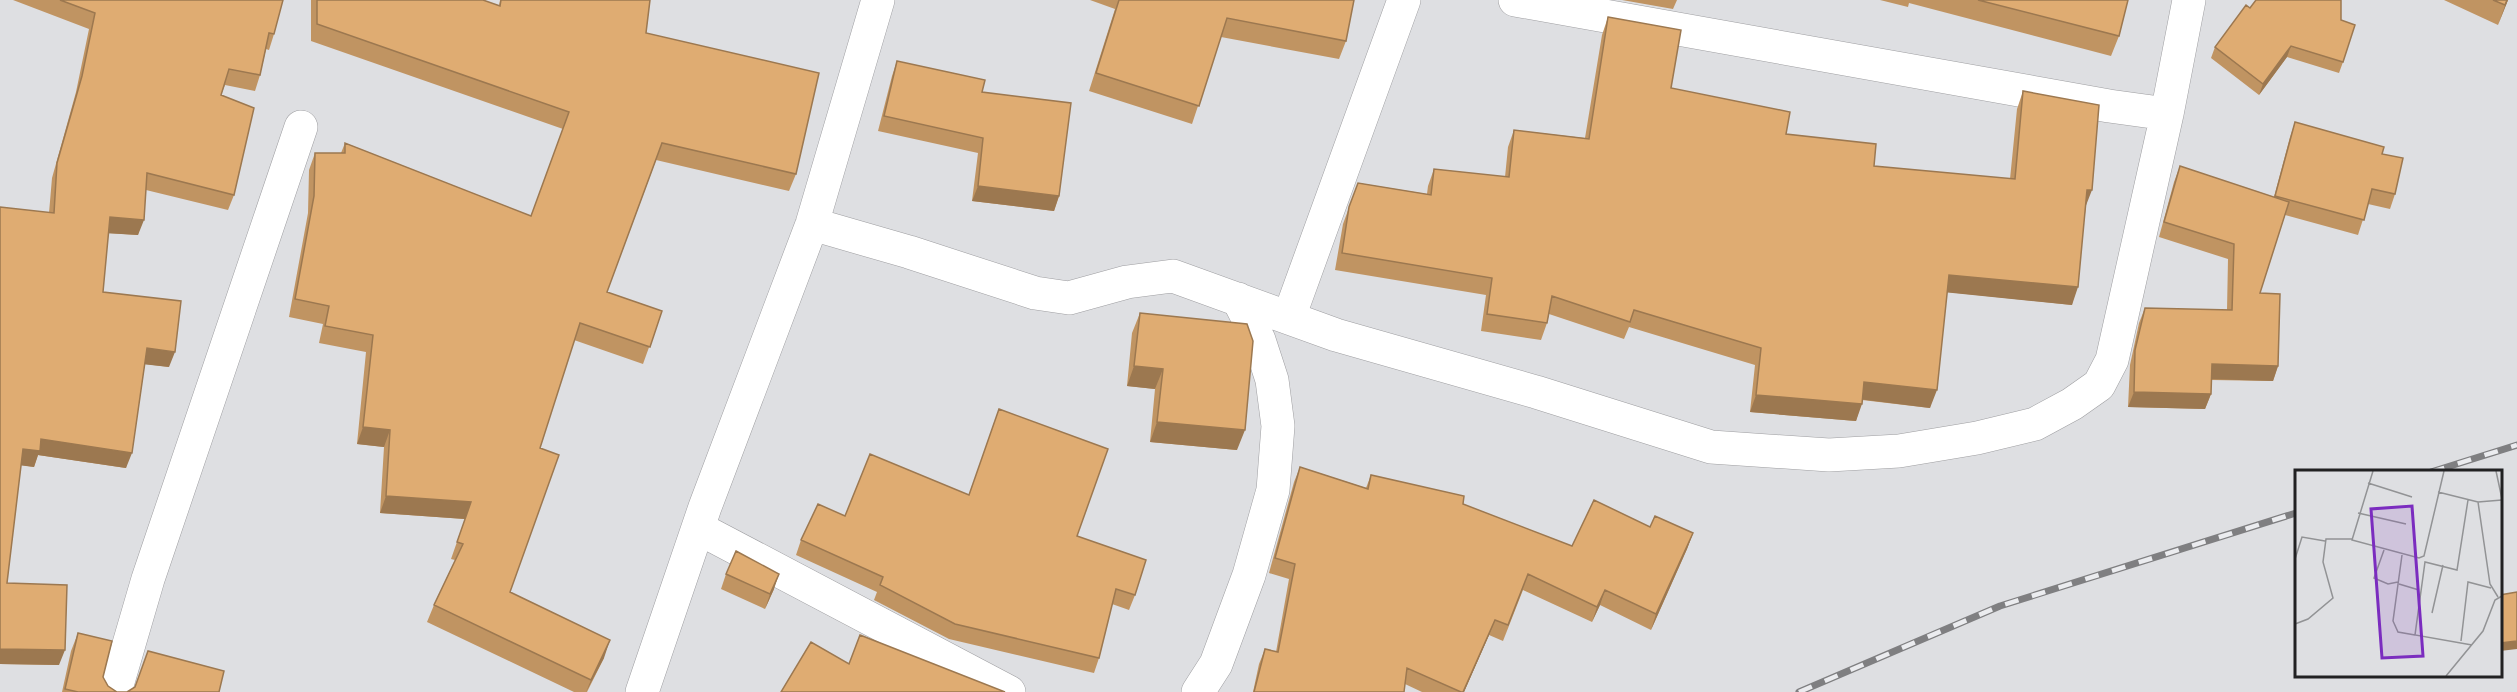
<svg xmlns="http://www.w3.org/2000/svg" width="2517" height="692" font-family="'Roboto Condensed',sans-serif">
	<rect width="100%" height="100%" fill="#dedfe2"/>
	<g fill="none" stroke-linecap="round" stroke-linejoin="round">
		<!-- minor casing -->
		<g stroke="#9e9ea1" stroke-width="34">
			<path id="minor" d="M1515 0 2109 106 2167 114 2189 0
				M812 224 909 252 1035 293 1069 298 1127 282 1173 276 1336 335 1536 392 1711 447 1829 455 1899 451 1977 438 2035 424 2072 404 2099 385 2112 360 2167 114
				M1289 317 1404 0
				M698 528 1009 692
				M115 692 148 579 301 127
				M642 692 705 507 812 224 878 0
				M1198 692 1216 664 1249 575 1273 490 1278 426 1272 380 1259 340 1238 299"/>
		</g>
		<!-- minor -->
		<use href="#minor" stroke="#fff" stroke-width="33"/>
		<!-- rail casing -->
		<g stroke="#7f7f81" stroke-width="7">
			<path id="rail" d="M2431 472 2517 445
				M1799 692 2000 606 2296 513"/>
		</g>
		<!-- rail -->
		<use href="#rail" stroke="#ebecef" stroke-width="4.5" stroke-dasharray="14" stroke-linecap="butt"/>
	</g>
	<!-- wall -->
	<path fill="#c09462" d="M13 0H283L274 34 269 50 266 49 260 75 255 91 225 85 221 95 234 195 228 210 146 190 138 235 108 233 103 292 169 367 145 364 126 468 38 455 34 467 21 465 7 583 59 665 0 664 2 208 49 213 52 178 76 92 89 29Z
		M311 0H483L499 6 500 0H650L646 33 796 174 789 191 656 160 607 292 662 311 643 364 574 340 540 448 510 592 604 658 587 692H574L427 622 434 605 455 560 451 559 465 519 380 513 384 447 357 444 366 352 319 343 323 324 289 317 308 213 309 170 315 153H341L345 143 531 216 563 129 311 41Z
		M1090 0H1354L1346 41 1339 59 1221 37 1192 124 1089 91 1115 9Z
		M1622 0H1677L1673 9Z
		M1880 0H2128L2119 36 2111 56 1909 3 1908 7Z
		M2444 0H2508L2498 25Z
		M2250 8 2343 62 2339 73 2287 57 2259 95 2211 58 2215 47Z
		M1608 17 1671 88 1786 134 1874 166 2010 179 2017 109 2023 91 2086 207 2072 305 1947 292 1930 408 1862 400 1856 421 1750 412 1755 365 1629 327 1624 339 1549 314 1547 323 1541 340 1481 331 1486 295 1335 270 1343 224 1358 183 1427 194 1428 186 1434 169 1505 177 1508 147 1514 130 1585 138 1602 35Z
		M897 61 982 92 1059 196 1054 211 972 201 978 153 878 131 892 76Z
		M2295 122 2382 154 2395 194 2390 209 2368 204 2358 235 2285 215 2260 293 2278 366 2273 381 2211 380V394L2205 409 2128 407 2130 365 2139 323 2145 308 2227 310 2228 259 2159 237 2174 182 2180 166 2274 197 2290 137Z
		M1140 313 1237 450 1150 442 1155 389 1127 386 1132 333Z
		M1300 467 1366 488 1371 475 1463 504 1572 546 1650 527 1693 533 1687 549 1651 630 1600 605 1592 622 1523 590 1503 641 1489 635 1464 692H1422L1405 684 1404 692H1253L1259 664 1265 649 1276 652 1289 579 1269 573 1294 482Z
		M969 495 1077 536 1135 595 1129 610 1112 604 1099 658 1094 673 949 639 874 600 877 592 796 555 801 540 845 516Z
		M726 574 774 589 765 609 721 589Z
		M78 633 108 686 117 692H219H62L71 651Z"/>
	<!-- shaded-wall -->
	<path fill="#9c7850" d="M2507 0H2508L2498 25Z
		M2291 46 2287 57 2259 95 2263 84Z
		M978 186 1059 196 1054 211 972 201Z
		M2087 190H2092L2085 208Z
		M110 217 144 220 138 235 104 233Z
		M1949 275 2078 287 2072 305 1943 292Z
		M147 348 175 352 169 367 142 364Z
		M2212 364 2278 366 2273 381 2206 379Z
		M1134 366 1163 369 1155 389 1127 386Z
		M1864 382 1937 390 1930 408 1858 399Z
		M2134 392 2211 394 2205 409 2128 407Z
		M1756 395 1862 404 1856 421 1750 412Z
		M1157 422 1245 430 1237 450 1150 442Z
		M363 427 390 430 384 447 357 444Z
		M41 439 132 453 126 468 38 455 34 467 18 465 23 449Z
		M386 496 471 502 465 519 380 513Z
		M1693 533 1687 549 1651 630 1656 614Z
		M779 574 774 589 765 609 770 594Z
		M1605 590 1600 605 1592 622 1597 607Z
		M1495 620 1489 635 1464 692H1463Z
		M610 640 604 658 586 692 591 680Z
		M2517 641V649L2500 651V643Z
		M0 649 65 650 59 665 0 664Z"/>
	<!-- building -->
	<path fill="#dfac72" stroke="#9c7850" stroke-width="1.5" d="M60 0H283L274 34 269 33 260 75 229 69 221 95 254 108 234 195 147 173 144 220 110 217 103 292 181 301 175 352 147 348 132 453 41 439 40 451 23 449 7 583 67 585 65 650 0 649V207L54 213 57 163 82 76 95 13Z
		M317 0H483L500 6 501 0H650L646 33 819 73 796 174 662 143 607 292 662 311 650 347 580 323 540 448 559 455 510 592 610 640 591 680 434 605 463 544 457 542 471 502 386 496 390 430 363 427 373 335 325 326 329 306 295 299 314 196 315 153H345V143L531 216 569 112 317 24Z
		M1119 0H1354L1346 41 1227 18 1199 106 1096 73Z
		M1978 0H2128L2119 36Z
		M2256 0H2341V20L2355 25 2343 62 2291 46 2263 84 2215 47 2246 5 2250 8Z
		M2493 0H2507L2505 5Z
		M1608 17 1681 30 1671 88 1790 112 1786 134 1876 144 1874 166 2015 179 2023 91 2099 105 2092 190H2087L2078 287 1949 275 1937 390 1864 382 1862 404 1756 395 1761 348 1634 310 1630 322 1552 296 1547 323 1487 314 1492 278 1342 253 1349 207 1358 183 1431 195 1434 169 1509 177 1514 130 1589 139Z
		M897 61 985 80 982 92 1071 103 1059 196 978 186 983 138 884 116Z
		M2295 122 2384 147 2382 154 2403 158 2395 194 2372 189 2364 220 2275 196Z
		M2180 166 2289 202 2260 293 2280 294 2278 366 2212 364 2211 394 2134 392 2135 350 2145 308 2232 310 2234 244 2164 222Z
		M1140 313 1247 324 1253 341 1245 430 1157 422 1163 369 1134 366Z
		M999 409 1108 449 1077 536 1146 560 1135 595 1116 589 1099 658 955 624 880 585 883 577 801 540 818 504 845 516 870 454 969 495Z
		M1300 467 1368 489 1371 475 1464 496 1463 504 1572 546 1594 500 1650 527 1655 516 1693 533 1656 614 1605 590 1597 607 1528 574 1508 625 1495 620 1463 692H1461L1407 668 1404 692H1254L1265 649 1278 652 1295 564 1275 558Z
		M736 551 779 574 770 594 726 574Z
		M2517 592V641L2500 643V595Z
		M78 633 112 641 103 677 108 686 117 692H127L135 687 148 651 224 671 219 692H78L65 689Z
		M860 635 1005 692H781L811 642 849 664Z"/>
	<!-- overview -->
	<g transform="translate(2295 470)">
		<rect width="207" height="207" fill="#dedfe2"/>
		<path fill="none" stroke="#929395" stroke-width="1.5" d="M78 1 57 70 124 88 129 86 149 1M201 1 207 29M73 13 117 27M143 22 183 32 207 30M173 30 162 100 130 92 120 165 177 175M183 32 195 114 203 127M63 43 111 54M89 80 79 108 93 114 103 112M107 85 98 151 103 162 120 165M0 89 7 67 30 71M104 114 124 120M137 143 148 95M0 154 13 149 38 128 28 92 31 69H57M166 171 173 112 196 118M151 206 188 161 200 130 207 126"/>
		<path fill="#7b2cbf" fill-opacity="0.15" stroke="#7b2cbf" stroke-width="3" d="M117 36 128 186 87 188 76 39Z"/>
		<rect width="207" height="207" fill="none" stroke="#212122" stroke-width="3"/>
	</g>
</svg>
